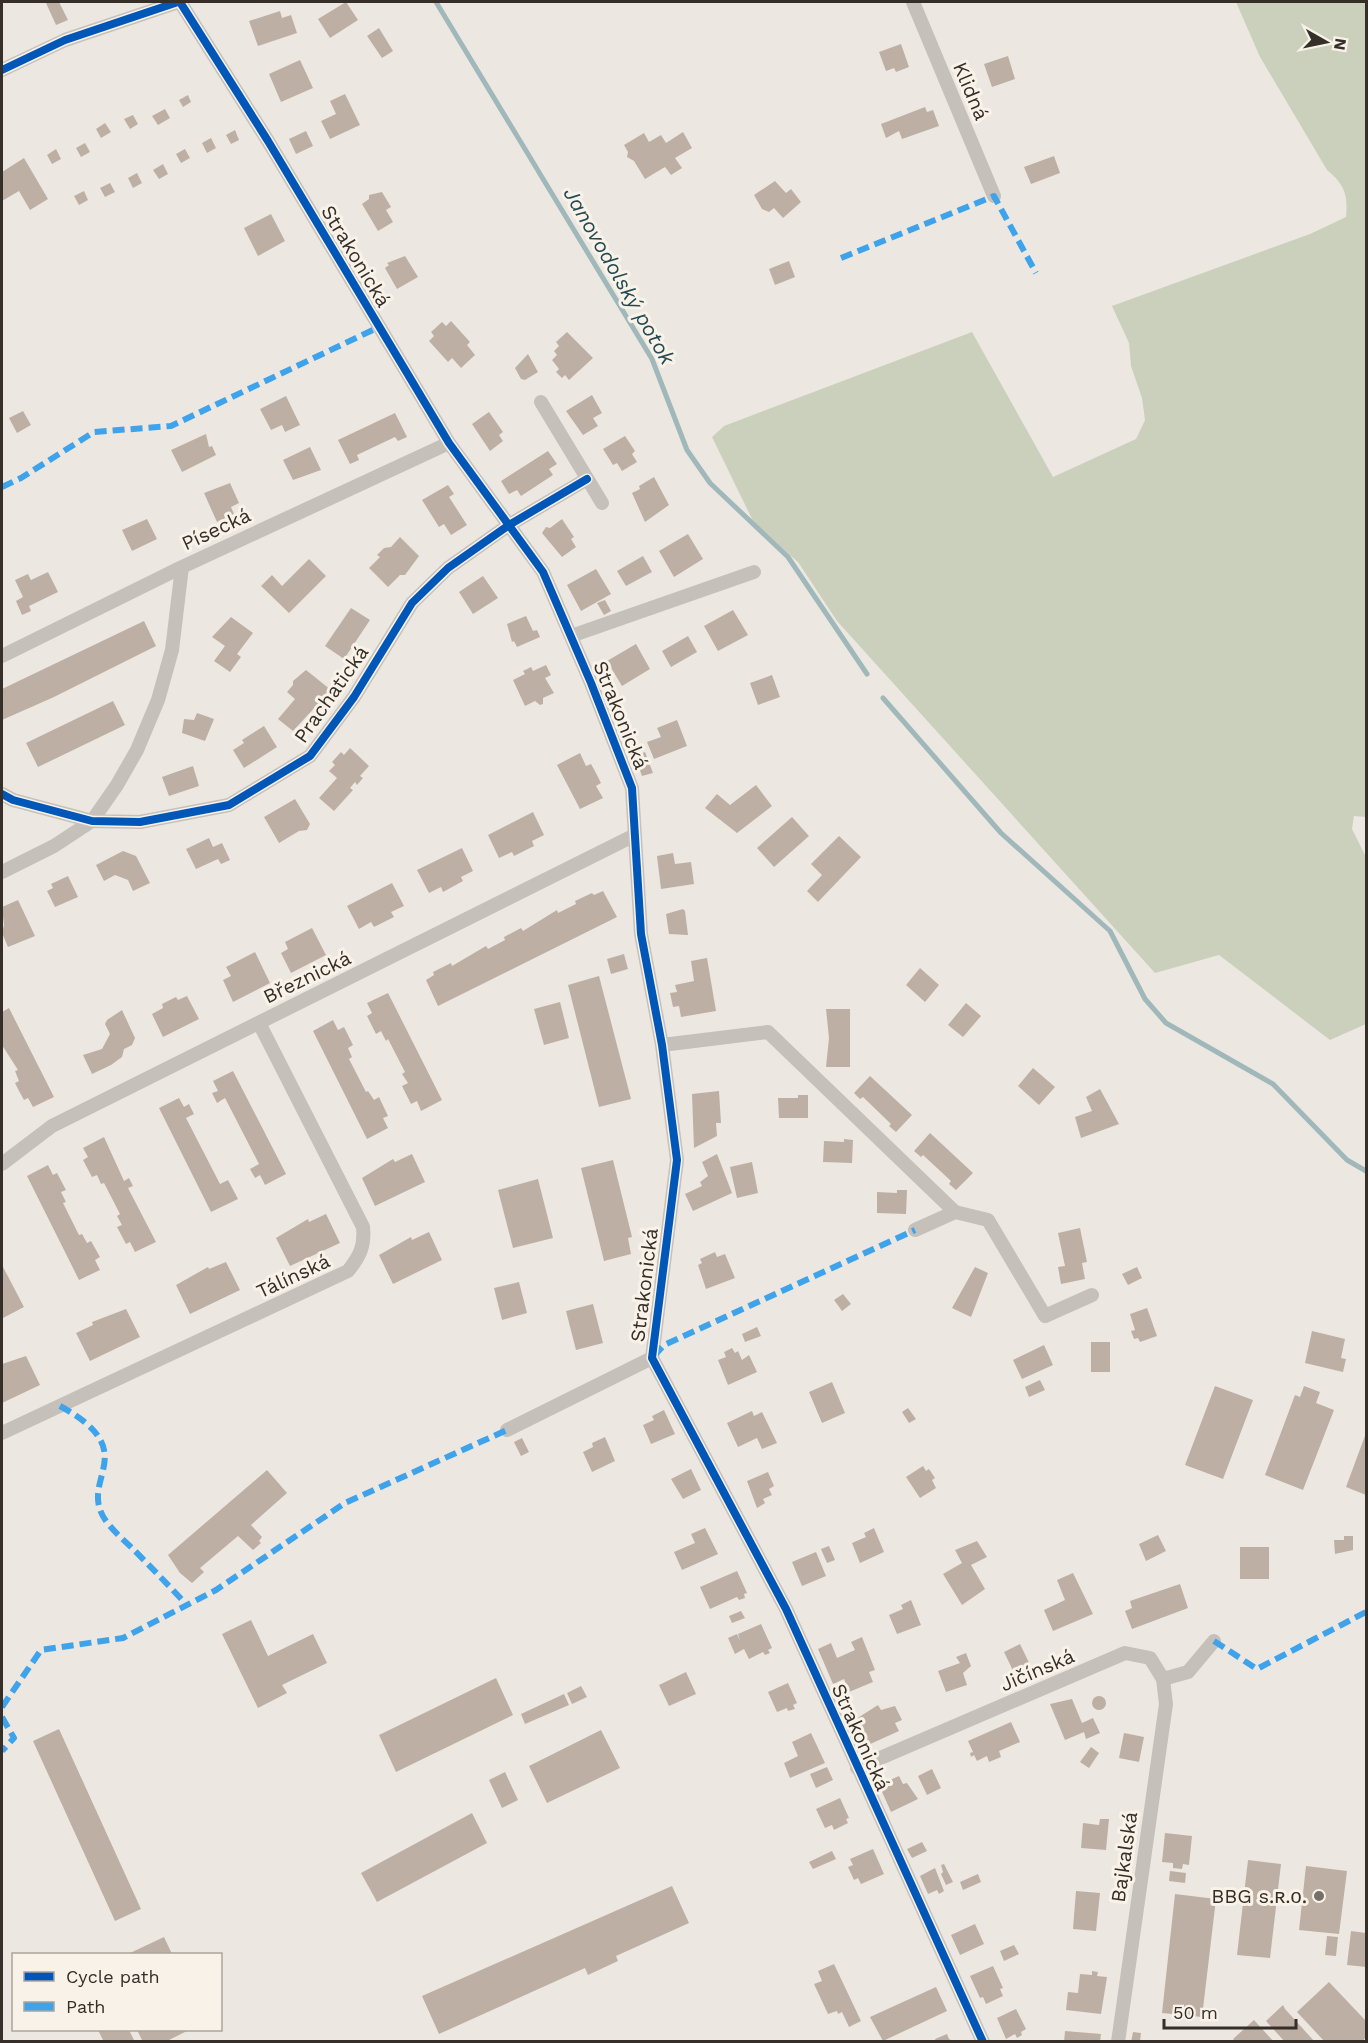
<svg xmlns="http://www.w3.org/2000/svg" width="1368" height="2043" font-family="'Work Sans',sans-serif">
	<rect width="100%" height="100%" fill="#ece8e1"/>
	<!-- green -->
	<path fill="#cbd0bc" d="M1236 2H1366V817L1354 816 1352 829 1366 857V1024L1330 1040 1219 955 1155 973 837 621 798 562 767 536 752 519 712 437 724 426 972 332 1053 477 1136 439 1145 420 1142 398 1131 366 1129 343 1112 306 1310 234 1346 217C1348 195 1345 185 1327 170L1260 57Z"/>
	<g fill="none" stroke-linecap="round" stroke-linejoin="round">
		<!-- stream -->
		<path stroke="#a0b8ba" stroke-width="5" d="M436 2 652 359 687 450 710 483 788 557 867 674
			M883 698 1001 833 1110 931 1145 999 1166 1023 1273 1084 1347 1160 1366 1171"/>
	</g>
	<!-- building -->
	<path fill="#beafa4" d="M50 2H59L68 20 56 25 46 3Z
		M346 2 358 20 330 38 318 19Z
		M280 11 282 18 291 15 297 33 258 46 249 21Z
		M379 28 393 51 382 58 367 36Z
		M901 44 909 67 896 72 894 68 886 71 879 52Z
		M1008 56 1015 79 992 87 984 64Z
		M300 60 313 88 281 102 269 74Z
		M345 94 360 125 330 139 321 121 336 114 330 101Z
		M188 95 191 102 183 107 179 100Z
		M925 107 927 112 933 110 939 126 902 139 899 131 886 138 881 124Z
		M165 109 170 118 158 125 152 116Z
		M133 115 138 124 130 129 124 119Z
		M105 123 111 132 101 138 96 129Z
		M235 130 239 140 231 144 226 135Z
		M306 131 313 146 296 154 289 139Z
		M683 132 692 148 675 158 682 168 671 175 665 167 645 179 634 161 627 157 628 152 624 145 644 133 649 142 661 135 666 143Z
		M211 138 216 148 207 153 202 143Z
		M85 143 90 152 81 157 76 148Z
		M56 149 61 159 52 164 47 155Z
		M185 149 190 158 181 163 176 154Z
		M1054 156 1060 173 1031 184 1024 167Z
		M24 158 48 199 30 210 19 191 2 201V172Z
		M163 164 168 174 159 179 153 170Z
		M137 173 142 183 133 188 128 178Z
		M775 181 786 193 791 189 801 202 783 218 774 208 769 212 762 209 754 195Z
		M110 183 115 192 105 197 100 188Z
		M84 191 88 200 79 205 74 196Z
		M382 192 391 207 386 210 393 222 378 231 362 204 369 199V195Z
		M271 214 285 241 258 256 244 228Z
		M405 256 418 277 397 289 385 268 389 265 387 263Z
		M789 261 795 277 775 285 769 269Z
		M451 321 470 342 467 345 475 355 461 368 452 358 448 362 429 341 434 336 431 332 442 322 446 326Z
		M567 332 593 358 569 380 565 375 562 378 556 372 559 369 552 360 557 355 554 351 559 346 556 342Z
		M528 354 538 372 525 380 521 379 515 368Z
		M592 395 602 413 593 418 598 426 583 435 566 411Z
		M286 396 300 425 285 432 282 425 271 430 260 409Z
		M23 411 31 425 17 433 9 418Z
		M489 412 503 432 499 435 503 441 490 451 472 424Z
		M395 413 407 437 398 441 395 437 357 455 359 460 350 464 338 440Z
		M206 434 209 447 212 446 216 455 182 472 171 450Z
		M625 436 635 451 632 454 637 462 622 471 617 463 613 465 603 449Z
		M310 447 321 470 293 480 283 460Z
		M548 451 557 464 549 469 553 475 521 496 517 490 509 494 501 481Z
		M654 477 669 505 645 522 632 493 640 489 639 486Z
		M230 483 239 503 231 507 234 514 217 522 204 493Z
		M448 485 454 494 449 497 467 525 451 535 444 524 439 527 422 500Z
		M147 519 157 539 132 551 122 530Z
		M562 519 574 537 571 539 576 547 562 557 542 533 546 527 550 528Z
		M688 534 703 559 674 577 659 551Z
		M400 537 419 556 405 575H400L388 587 369 568 380 557 377 555 384 548 391 547Z
		M643 556 652 572 626 586 617 571Z
		M309 559 326 576 289 613 261 586 272 575 282 586Z
		M596 569 611 594 581 611 567 585Z
		M48 572 58 592 29 606 31 611 22 615 16 601 23 597 15 580 28 574 31 580Z
		M483 576 498 598 473 614 459 592Z
		M605 600 611 611 604 615 597 603Z
		M351 608 370 620 344 659 325 646Z
		M733 610 748 635 718 651 704 626Z
		M526 616 533 631 537 630 540 637 517 647 514 641 512 642 507 624Z
		M231 617 253 633 237 654 241 657 230 672 214 661 225 646 212 637Z
		M144 621 156 646 54 697 2 720V689Z
		M688 636 697 652 671 667 662 651Z
		M636 644 650 669 622 686 607 661Z
		M546 665 551 675 545 678 554 693 543 698V704L540 705 535 701 525 706 513 680 525 674 523 671 531 667 533 671Z
		M306 670 331 690 293 731 278 719 295 699 287 692 293 685V681Z
		M772 675 780 697 758 705 750 683Z
		M113 701 125 725 38 767 26 743Z
		M197 713 214 719 205 741 182 733 184 719 194 720Z
		M677 720 687 746 654 759 647 742 661 737 657 728Z
		M264 726 277 747 244 768 233 750 244 743 242 740Z
		M350 748 369 766 360 776 363 778 357 785 355 782 350 788 353 790 334 811 319 798 337 778 329 771 335 765 332 762 341 752 344 755Z
		M645 752 653 773 642 776 635 756Z
		M580 753 586 766 591 764 596 773 601 783 596 786 603 798 580 809 557 765Z
		M193 766 199 786 169 796 162 777Z
		M756 785 772 806 737 833 705 808 717 794 730 805Z
		M295 799 310 824 307 830 299 831 279 843 264 817Z
		M533 812 544 835 532 841 534 846 514 856 512 852 499 858 488 835Z
		M792 817 809 836 774 867 757 848Z
		M839 836 861 857 818 902 807 891 822 875 811 864Z
		M209 838 213 847 222 843 230 860 221 864 218 859 196 869 186 849Z
		M462 848 473 871 461 877 463 881 443 892 441 887 429 893 417 870Z
		M123 851 136 856 150 883 133 891 128 880 115 875 104 881 96 865Z
		M673 853 675 864 691 862 694 884 661 889 657 856Z
		M68 876 78 897 55 907 47 891 53 888 51 884Z
		M392 883 404 906 391 912 394 917 374 927 371 922 359 929 347 906Z
		M603 891 617 917 438 1006 426 980 434 975 433 972 451 963 452 966 486 946 488 949 505 940 504 937 521 928 523 931 557 910 558 913 576 904 575 901 592 893 594 895Z
		M18 900 35 936 8 947 2 933 4 925 2 907Z
		M683 909 685 911 688 935 669 934 666 914Z
		M312 928 326 955 291 973 281 953 288 949 285 942Z
		M255 952 270 983 233 1002 223 980 231 976 226 967Z
		M624 954 628 969 611 974 607 959Z
		M707 958 716 1011 681 1017 679 1006 673 1007 670 993 677 992 675 985 694 981 691 961Z
		M920 968 939 985 925 1002 906 985Z
		M599 976 631 1099 599 1107 568 985Z
		M388 993 442 1100 421 1111 417 1101 411 1104 402 1086 408 1083 402 1074 405 1072 388 1039 386 1041 381 1031 376 1034 367 1016 372 1013 367 1003Z
		M187 996 199 1019 163 1037 152 1014 163 1008 162 1004 176 997 178 1000Z
		M560 1002 569 1038 544 1045 534 1009Z
		M966 1003 981 1016 963 1037 948 1025Z
		M9 1008 54 1097 33 1107 28 1098 24 1100 19 1091 15 1083 19 1081 15 1071 18 1070 2 1045V1012Z
		M826 1009H850V1067H826L829 1038Z
		M122 1010 135 1038 132 1045 124 1049 122 1057 111 1065 92 1074 83 1055 102 1049 110 1034 105 1024 107 1020Z
		M333 1020 338 1030 344 1027 353 1045 348 1048 352 1057 349 1059 366 1092 368 1091 374 1100 379 1097 388 1116 383 1118 388 1128 367 1139 313 1031Z
		M1033 1068 1055 1087 1039 1105 1018 1086Z
		M233 1071 286 1174 265 1185 260 1175 255 1178 250 1169 259 1164 225 1098 217 1103 212 1093 218 1091 213 1081Z
		M870 1076 912 1115 896 1132 889 1126 891 1124 863 1097 860 1099 854 1093Z
		M1100 1089 1119 1124 1081 1138 1075 1117 1092 1111 1086 1097Z
		M719 1091 721 1123H716L717 1136 694 1148 692 1094Z
		M798 1095H808V1118H779L778 1098H798Z
		M179 1098 184 1107 189 1104 194 1114 186 1118 220 1184 228 1180 238 1199 211 1212 159 1108Z
		M930 1133 973 1173 956 1190 949 1184 951 1181 923 1155 921 1157 914 1151Z
		M104 1137 124 1181 129 1178 133 1186 128 1188 156 1242 135 1252 130 1242 126 1244 117 1227 122 1225 117 1216 120 1214 104 1183 101 1184 97 1175 92 1177 83 1160 88 1157 83 1148Z
		M844 1139 853 1140 852 1163 823 1162 824 1141 844 1142Z
		M412 1154 425 1182 375 1206 362 1178 393 1159 395 1162Z
		M717 1154 732 1193 693 1211 685 1194 702 1186 700 1182 708 1176 702 1162Z
		M613 1160 632 1237 628 1238 631 1254 604 1261 581 1168Z
		M752 1162 758 1193 737 1198 730 1167Z
		M48 1165 53 1175 57 1173 66 1190 61 1192 66 1202 63 1203 79 1235 82 1234 87 1243 91 1241 100 1257 95 1260 100 1270 79 1280 27 1176Z
		M538 1179 553 1238 513 1248 498 1190Z
		M897 1190H907L906 1214 877 1213V1192L897 1193Z
		M326 1214 340 1243 290 1266 276 1238 308 1219 309 1222Z
		M1080 1228 1087 1262 1082 1263 1085 1279 1061 1284 1058 1267 1065 1266 1058 1233Z
		M429 1232 442 1260 393 1284 379 1255 411 1237 412 1240Z
		M715 1252 717 1257 725 1254 735 1278 706 1289 698 1265 702 1263 700 1259Z
		M226 1262 240 1290 190 1314 176 1285 208 1267 209 1269Z
		M2 1265 24 1307 3 1318 2 1314Z
		M975 1267 988 1273 971 1317 952 1308Z
		M1137 1267 1142 1278 1128 1285 1122 1274Z
		M519 1282 527 1313 502 1320 494 1288Z
		M843 1294 851 1304 842 1311 834 1300Z
		M593 1304 603 1343 576 1350 566 1311Z
		M1147 1308 1157 1336 1140 1342 1138 1338 1134 1339 1131 1331 1135 1330 1130 1314Z
		M126 1309 140 1337 90 1361 76 1333 93 1325 92 1322Z
		M757 1327 761 1336 745 1342 742 1334Z
		M1312 1331 1345 1339 1341 1358 1346 1359 1343 1372 1305 1363Z
		M1091 1342H1110V1372H1091Z
		M1044 1345 1053 1365 1022 1379 1013 1360Z
		M732 1348 735 1353 738 1351 742 1360 749 1355 757 1372 728 1385 718 1360 726 1357 724 1352Z
		M26 1356 40 1385 2 1403V1364Z
		M1040 1380 1045 1390 1029 1397 1025 1387Z
		M832 1382 845 1413 822 1423 809 1392Z
		M1215 1386 1253 1400 1223 1479 1185 1465Z
		M1304 1386 1320 1392 1316 1403 1334 1410 1303 1490 1265 1475 1295 1395 1300 1397Z
		M908 1408 916 1419 909 1423 902 1412Z
		M664 1410 675 1434 651 1444 643 1425 654 1420 652 1416Z
		M752 1411 754 1416 762 1412 777 1443 762 1449 757 1438 738 1447 727 1423Z
		M1366 1433V1495L1346 1487Z
		M605 1437 615 1461 592 1472 583 1452 593 1447 592 1443Z
		M522 1438 529 1452 521 1456 514 1442Z
		M923 1466 926 1471 929 1469 935 1478 932 1480 936 1488 920 1498 906 1477Z
		M691 1469 701 1490 683 1499 671 1479Z
		M267 1470 287 1493 251 1525 262 1537 259 1541 261 1543 253 1550 238 1536 200 1568 204 1572 192 1583 180 1573 168 1555Z
		M768 1472 774 1486 769 1489 772 1495 763 1499 765 1503 757 1508 747 1481Z
		M705 1528 718 1554 682 1570 674 1552 695 1543 691 1534Z
		M874 1528 884 1552 860 1563 852 1543 866 1537 864 1533Z
		M1158 1535 1166 1551 1146 1561 1139 1544Z
		M1344 1536H1353V1550L1335 1554 1334 1540H1344Z
		M977 1541 987 1557 971 1565 985 1589 962 1605 943 1574 962 1563 955 1550Z
		M829 1546 835 1560 827 1563 821 1549Z
		M1240 1547H1269V1579H1240Z
		M816 1552 826 1576 802 1586 792 1562Z
		M737 1571 747 1593 744 1594 745 1598 739 1600 737 1597 710 1609 700 1587Z
		M1073 1573 1093 1614 1053 1631 1044 1610 1065 1600 1057 1580Z
		M1180 1584 1188 1608 1132 1629 1125 1611 1132 1608 1130 1601Z
		M911 1600 921 1625 897 1634 889 1615 903 1609 901 1605Z
		M741 1611 745 1618 732 1623 729 1616Z
		M251 1620 268 1656 313 1634 327 1663 282 1685 287 1693 258 1708 222 1634Z
		M761 1624 772 1648 768 1650 770 1653 765 1655 763 1652 749 1659 744 1649 735 1654 728 1638 737 1634 740 1641 738 1634Z
		M862 1637 875 1670 869 1672 873 1682 849 1692 844 1679 833 1684 818 1649 831 1643 837 1658 855 1650 851 1642Z
		M1020 1644 1033 1671 1017 1679 1004 1652Z
		M966 1653 971 1666 963 1673 967 1685 946 1692 938 1671 960 1663 956 1657Z
		M686 1672 696 1694 669 1706 659 1685Z
		M496 1678 513 1715 396 1772 379 1735Z
		M788 1683 797 1703 793 1705 795 1709 788 1711 787 1708 777 1712 768 1692Z
		M581 1686 587 1697 572 1704 567 1693Z
		M564 1694 569 1705 525 1724 521 1714Z
		M1092 1703a7 7 0 1 1 14 0a7 7 0 1 1-14 0Z
		M1072 1699 1082 1723 1093 1718 1100 1733 1086 1739 1084 1732 1065 1740 1050 1704Z
		M878 1705 881 1710 895 1706 902 1720 895 1723 899 1731 868 1745 856 1719Z
		M1011 1722 1020 1742 999 1751 1001 1757 989 1762 987 1756 977 1761 974 1755 971 1757 970 1753 973 1752 968 1741Z
		M59 1729 141 1909 115 1921 33 1741Z
		M601 1730 620 1768 547 1803 529 1766Z
		M811 1733 825 1763 790 1778 784 1763 798 1756 792 1742Z
		M1124 1733 1144 1737 1139 1762 1119 1758Z
		M1091 1747 1099 1753 1089 1768 1080 1762Z
		M827 1767 833 1780 816 1788 810 1774Z
		M932 1769 941 1788 927 1795 918 1776Z
		M505 1772 518 1800 502 1808 489 1780Z
		M899 1776 903 1784 907 1783 918 1799 891 1812 879 1785Z
		M840 1798 849 1818 846 1819 848 1823 834 1830 832 1825 825 1828 816 1809Z
		M472 1813 487 1843 377 1902 361 1873Z
		M1100 1819H1109L1106 1850 1081 1848 1083 1823 1099 1825Z
		M1165 1833 1192 1836 1189 1865 1183 1864 1182 1869 1173 1868V1863L1162 1862Z
		M922 1842 927 1851 912 1858 907 1849Z
		M873 1849 884 1874 861 1884 858 1878 854 1880 848 1867 853 1865 850 1859Z
		M832 1851 836 1859 813 1869 809 1862Z
		M1248 1860 1281 1864 1270 1958 1237 1955Z
		M944 1864 953 1882 946 1885 941 1874 943 1872 941 1865Z
		M1306 1866 1347 1871 1339 1934 1299 1930Z
		M935 1868 944 1891 939 1894 937 1890 928 1894 920 1876Z
		M1170 1871 1186 1873 1185 1883 1169 1881Z
		M978 1874 981 1882 963 1890 960 1882Z
		M672 1886 689 1923 616 1956 618 1961 588 1975 585 1968 439 2034 422 1996Z
		M1076 1891 1100 1893 1096 1931 1073 1929Z
		M1175 1894 1216 1899 1202 2017 1162 2013Z
		M975 1924 984 1944 960 1955 951 1935Z
		M1351 1931 1366 1933V1967L1347 1965Z
		M1327 1936 1338 1937 1336 1956 1325 1955Z
		M164 1937 172 1954H128Z
		M1014 1945 1019 1954 1004 1961 1000 1951Z
		M834 1964 861 2021 849 2027 842 2012 838 2014 837 2011 828 2014 814 1984 822 1981 818 1971Z
		M993 1966 1003 1988 1000 1989 1003 1996 986 2004 983 1997 980 1998 970 1976Z
		M1092 1971 1098 1972 1097 1976 1107 1977 1101 2014 1066 2010 1068 1992 1078 1993 1080 1974 1092 1975Z
		M1329 1982 1366 2021V2037L1362 2042H1325L1297 2012Z
		M936 1987 947 2011 883 2041 870 2017Z
		M1283 2005 1285 2009 1315 2042H1285L1266 2021Z
		M1016 2009 1026 2029 1021 2032 1022 2035 1017 2038 1015 2034 1006 2039 997 2018Z
		M1254 2020 1274 2042H1236L1233 2039Z
		M98 2030H129L135 2042H104Z
		M137 2030H189L165 2042H143Z
		M1065 2031 1101 2034 1100 2042H1064Z
		M1133 2032 1141 2033 1140 2042H1131Z
		M947 2034 949 2039 955 2042H936L935 2039Z"/>
	<g fill="none" stroke-linecap="round" stroke-linejoin="round">
		<!-- minor -->
		<path stroke="#c5c0ba" stroke-width="14" d="M180 2 268 141 449 443 543 572 591 683 632 788 641 934 662 1045 677 1160 652 1358 786 1609 983 2042
			M913 2 994 196
			M2 70 65 40 178 2
			M541 402 602 503
			M571 636 754 572
			M2 656 182 567 449 443
			M2 794 13 800 92 821 140 822 229 805 310 756 354 697 412 603 448 568 509 525 587 479
			M2 872 54 846 92 821 117 785 137 750 158 700 172 650 182 567
			M662 1045 768 1032 955 1212 988 1220 1045 1316 1092 1295
			M2 1164 52 1126 635 835
			M915 1230 955 1212
			M507 1430 652 1358
			M2 1433 348 1271C360 1256 365 1246 363 1227L259 1023
			M857 1768 1125 1653 1150 1658 1163 1679 1188 1672 1214 1641
			M1118 2042 1166 1704 1163 1679"/>
		<!-- quiet -->
		<path stroke="#3ea3eb" stroke-width="6" stroke-dasharray="12 6" stroke-linecap="butt" d="M841 258 994 196 1036 273
			M2 487 21 478 94 432 171 426 379 327
			M654 1356 664 1345 915 1230
			M60 1406C146 1453 76 1479 106 1521 114 1532 126 1542 135 1551 153 1569 170 1587 187 1605
			M1214 1641 1257 1669 1366 1612
			M2 1707 41 1650 123 1638 216 1590 345 1503 507 1430
			M2 1717 14 1738 2 1751"/>
		<!-- cycleway casing -->
		<g stroke="#f8f2e9" stroke-width="11">
			<path id="cycleway" d="M180 2 268 141 449 443 543 572 591 683 632 788 641 934 662 1045 677 1160 652 1358 786 1609 983 2042
				M2 70 65 40 178 2
				M2 794 13 800 92 821 140 822 229 805 310 756 354 697 412 603 448 568 509 525 587 479"/>
		</g>
		<!-- cycleway -->
		<use href="#cycleway" stroke="#0057b8" stroke-width="8"/>
	</g>
	<!-- markers -->
	<circle fill="#756f69" stroke="#f8f2e9" stroke-width="2" cx="1319" cy="1896" r="6"/>
	<g text-anchor="middle" stroke-width="6" stroke-linejoin="round" paint-order="stroke">
		<!-- street labels -->
		<g font-size="20" fill="#352e29" stroke="#f8f2e9">
			<text transform="translate(971 91) rotate(67)" y="7">Klidná</text>
			<text transform="translate(356 256) rotate(59)" y="7">Strakonická</text>
			<text transform="translate(216 529) rotate(-25)" y="7">Písecká</text>
			<text transform="translate(331 694) rotate(-55)" y="7">Prachatická</text>
			<text transform="translate(621 715) rotate(68)" y="7">Strakonická</text>
			<text transform="translate(307 977) rotate(-26)" y="7">Březnická</text>
			<text transform="translate(293 1276) rotate(-25)" y="7">Tálínská</text>
			<text transform="translate(644 1285) rotate(-83)" y="7">Strakonická</text>
			<text transform="translate(1037 1670) rotate(-23)" y="7">Jičínská</text>
			<text transform="translate(861 1737) rotate(66)" y="7">Strakonická</text>
			<text transform="translate(1124 1857) rotate(-82)" y="7">Bajkalská</text>
		</g>
		<!-- poi labels -->
		<g font-size="20" fill="#352e29" stroke="#f8f2e9" text-anchor="end">
			<text x="1307" y="1903">BBG s.ʀ.ᴏ.</text>
		</g>
		<!-- water labels -->
		<g font-size="21" font-style="italic" fill="#234a52" stroke="#f8f2e9">
			<text transform="translate(619 276) rotate(60)" y="7">Janovodolský potok</text>
		</g>
	</g>
	<!-- border -->
	<rect width="1368" height="2043" fill="none" stroke="#352e29" stroke-width="6"/>
	<!-- legend -->
	<rect x="12" y="1953" width="210" height="78" fill="#f8f2e9" stroke="#aaa49c" stroke-width="1.5"/>
	<rect x="24" y="1972" width="30" height="9" fill="#0057b8" stroke="#aaa49c" stroke-width="1.5"/>
	<text x="66" y="1983" font-size="18" fill="#352e29">Cycle path</text>
	<rect x="24" y="2002" width="30" height="9" fill="#3ea3eb" stroke="#aaa49c" stroke-width="1.5"/>
	<text x="66" y="2013" font-size="18" fill="#352e29">Path</text>
	<!-- north arrow -->
	<g transform="translate(1326 42) rotate(99)" stroke="#f8f2e9" stroke-width="4.5" paint-order="stroke">
	<path d="M0-4.5L10 22L0 15L-10 22Z" fill="#352e29"/>
	<text y="-9" font-size="16" font-weight="bold" text-anchor="middle" fill="#352e29">N</text>
	</g>
	<!-- scale -->
	<path d="M1164 2019v9h132v-9" fill="none" stroke="#352e29" stroke-width="3"/>
	<text x="1173" y="2019" font-size="18" fill="#352e29" stroke="#f8f2e9" stroke-width="4.5" paint-order="stroke">50 m</text>
</svg>
